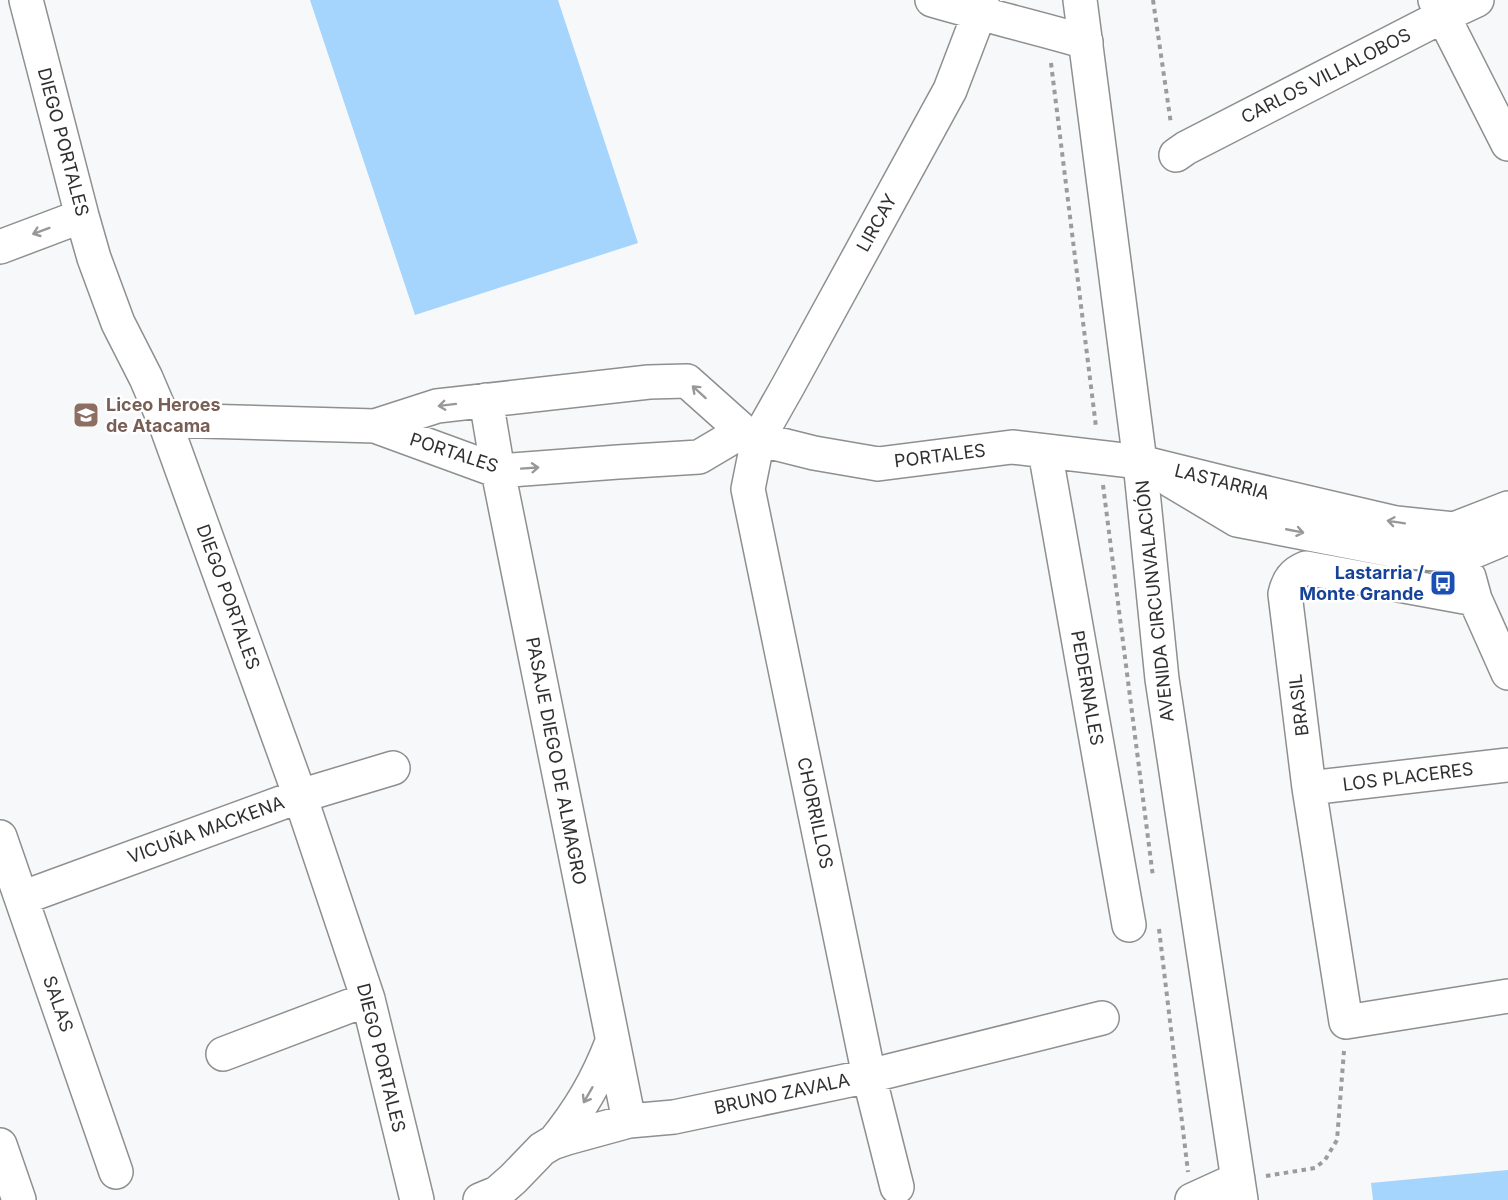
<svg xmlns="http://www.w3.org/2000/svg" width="1508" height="1200" font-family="Inter,sans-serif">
	<rect width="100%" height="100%" fill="#f7f8f9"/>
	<!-- green -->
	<path fill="#a5d4fd" d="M310 0H558L638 243 415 315Z
		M1508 1170V1200H1373L1371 1183Z"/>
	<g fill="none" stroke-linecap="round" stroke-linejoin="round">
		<!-- minor casing -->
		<g stroke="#8e8f8f" stroke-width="36">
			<path id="minor" d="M26 0 82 216 94 258 118 323 146 378 164 420 300 796 368 999 417 1200
				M932 0C983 15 1035 27 1086 42
				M1435 0 1508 144
				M1176 155 1186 148 1443 16 1477 0
				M0 247 82 216
				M486 400 498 471 629 1121
				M164 420 375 426 498 471 618 462 699 457 743 431
				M375 426 437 406 649 382 687 381 743 431 758 439 814 453 878 464 1012 447 1140 462 1233 485 1396 523 1454 529 1508 508
				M1045 451 1129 925
				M1170 480 1237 520 1397 551 1463 556 1508 537
				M1469 577 1475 599 1508 673
				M1475 599 1306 568C1293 573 1288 581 1285 594L1309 788 1346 1022 1508 996
				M1309 788 1508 765
				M0 837 116 1172
				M22 898 300 796 393 768
				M223 1054 368 999
				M554 1142C580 1110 597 1081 612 1042
				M0 1145 19 1200
				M897 1187 869 1076 748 489 758 439 788 386 950 90 979 14 982 0
				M480 1200 497 1193 513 1179 542 1149 552 1143 567 1138 629 1121 674 1117 869 1076 1102 1018"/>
		</g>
		<!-- major casing -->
		<g stroke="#8e8f8f" stroke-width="36">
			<path id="major" d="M1080 0 1140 462 1162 679 1241 1200
				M1192 1200 1238 1179"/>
		</g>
		<!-- path -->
		<path stroke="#9b9c9d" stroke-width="4" stroke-dasharray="4.5 4.5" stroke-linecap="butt" d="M1153 0 1171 124
			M1051 63 1096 427
			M1103 485 1153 877
			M1159 929 1188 1172
			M1266 1176 1315 1168 1325 1160 1337 1140 1344 1051"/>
		<!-- minor -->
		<use href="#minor" stroke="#fff" stroke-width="33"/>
		<!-- major -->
		<use href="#major" stroke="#fff" stroke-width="33"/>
	</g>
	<!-- one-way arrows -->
	<defs><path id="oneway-shaft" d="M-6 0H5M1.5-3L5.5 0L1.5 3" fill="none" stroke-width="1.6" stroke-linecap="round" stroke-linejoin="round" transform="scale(1.5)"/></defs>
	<g stroke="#979898">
		<use href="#oneway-shaft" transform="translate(41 231) rotate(160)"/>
		<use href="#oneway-shaft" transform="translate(699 392) rotate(-138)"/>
		<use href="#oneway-shaft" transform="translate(447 405) rotate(173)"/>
		<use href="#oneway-shaft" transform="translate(530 468) rotate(-4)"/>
		<use href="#oneway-shaft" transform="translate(1396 522) rotate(-171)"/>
		<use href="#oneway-shaft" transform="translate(1295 531) rotate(11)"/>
		<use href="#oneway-shaft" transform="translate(588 1095) rotate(120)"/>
	</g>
	<!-- icons -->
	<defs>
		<g id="school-square" transform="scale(1.35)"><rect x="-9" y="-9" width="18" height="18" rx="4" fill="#8d6e63" stroke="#fff"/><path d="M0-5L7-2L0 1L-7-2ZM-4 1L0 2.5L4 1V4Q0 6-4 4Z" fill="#fff"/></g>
		<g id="bus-square" transform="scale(1.35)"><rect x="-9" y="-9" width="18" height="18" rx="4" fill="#1a4fb4" stroke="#fff"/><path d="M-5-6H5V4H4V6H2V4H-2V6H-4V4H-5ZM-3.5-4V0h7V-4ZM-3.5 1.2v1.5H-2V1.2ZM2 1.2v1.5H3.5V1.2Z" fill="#fff"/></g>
	</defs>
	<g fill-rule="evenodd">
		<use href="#school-square" x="86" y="415"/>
		<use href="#bus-square" x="1443" y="583"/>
	</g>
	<g text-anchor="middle" stroke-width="5" stroke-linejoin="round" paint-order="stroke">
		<!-- street labels -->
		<g font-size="18" fill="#2f3030" stroke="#fff">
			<text transform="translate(1326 76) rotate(-27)" y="6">CARLOS VILLALOBOS</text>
			<text transform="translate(63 142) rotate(75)" y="6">DIEGO PORTALES</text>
			<text transform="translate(877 223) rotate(-61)" y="6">LIRCAY</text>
			<text transform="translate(454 453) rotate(18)" y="6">PORTALES</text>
			<text transform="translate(940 456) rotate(-7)" y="6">PORTALES</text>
			<text transform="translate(1222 482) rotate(14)" y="6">LASTARRIA</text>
			<text transform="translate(228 597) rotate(70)" y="6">DIEGO PORTALES</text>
			<text transform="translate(1155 601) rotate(-96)" y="6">AVENIDA CIRCUNVALACIÓN</text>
			<text transform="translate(1087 688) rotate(80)" y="6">PEDERNALES</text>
			<text transform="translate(1299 705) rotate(-97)" y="6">BRASIL</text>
			<text transform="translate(556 761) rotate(79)" y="6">PASAJE DIEGO DE ALMAGRO</text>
			<text transform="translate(1408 777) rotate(-7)" y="6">LOS PLACERES</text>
			<text transform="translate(815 813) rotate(78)" y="6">CHORRILLOS</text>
			<text transform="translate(206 830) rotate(-20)" y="6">VICUÑA MACKENA</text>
			<text transform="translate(58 1004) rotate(71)" y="6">SALAS</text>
			<text transform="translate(381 1058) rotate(76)" y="6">DIEGO PORTALES</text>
			<text transform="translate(782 1094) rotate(-12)" y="6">BRUNO ZAVALA</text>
		</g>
		<!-- education labels -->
		<g font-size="18" font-weight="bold" fill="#785e54" stroke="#fff" text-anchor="start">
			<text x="106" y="411">Liceo Heroes<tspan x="106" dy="21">de Atacama</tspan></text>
		</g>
		<!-- transit labels -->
		<g font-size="18" font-weight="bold" fill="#164399" stroke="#fff" text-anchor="end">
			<text x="1424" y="579">Lastarria /<tspan x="1424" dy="21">Monte Grande</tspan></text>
		</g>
	</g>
</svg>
